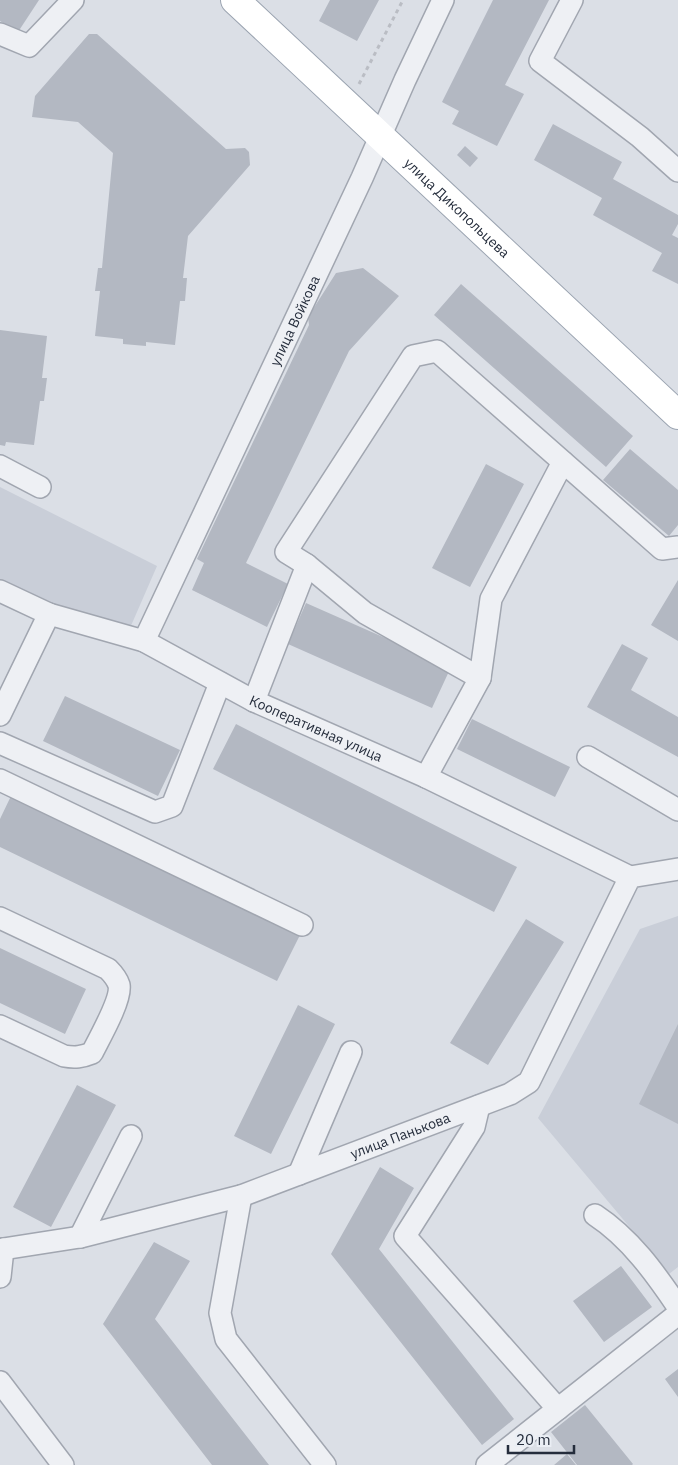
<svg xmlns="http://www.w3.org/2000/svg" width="678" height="1465" font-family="'IBM Plex Sans',sans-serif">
	<rect width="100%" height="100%" fill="#dbdfe6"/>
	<!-- built -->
	<path fill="#c9ced8" d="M0 487 157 566 130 628 59 613 0 583Z
		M678 916V1267L669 1274 538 1118 640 929Z"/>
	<!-- building -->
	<path fill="#b3b8c2" d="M0 0H39L18 32 0 21Z
		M330 0H379L357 41 319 21Z
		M493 0H549L505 85 524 94 497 146 452 124 459 111 442 102Z
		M89 34H97L226 149 245 148 249 152 250 165 188 236 183 278H187L185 301H180L175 345 146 342V346L123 344V339L95 336 100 291H95L98 268H102L113 153 78 122 32 117 35 96Z
		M553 124 622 162 613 179 678 215V224L672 235 678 238V284L652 271 662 253 593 215 602 198 534 160Z
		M465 146 478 158 470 167 457 155Z
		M363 268 399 296 349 351 246 563 288 584 267 627 192 590 204 563 197 559 309 325 308 317 336 273Z
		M461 284 633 436 606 467 434 315Z
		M0 330 47 336 42 378H47L44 401H40L34 445 6 442 5 446 0 445Z
		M630 449 678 490V525L669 536 603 480Z
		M486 464 524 484 470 587 432 568Z
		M678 580V641L651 625Z
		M306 603 451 667 432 708 288 644Z
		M622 644 648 658 631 690 678 717V757L587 707Z
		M65 696 180 750 158 796 43 741Z
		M472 719 570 767 555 797 457 749Z
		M236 724 517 867 494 912 213 769Z
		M11 796 300 935 277 981 0 847V819Z
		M526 919 564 942 488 1065 450 1043Z
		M0 948 86 989 65 1034 0 1003Z
		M298 1005 335 1024 271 1154 234 1136Z
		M678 1024V1124L639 1104Z
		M77 1085 116 1105 51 1227 13 1207Z
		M380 1167 414 1188 379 1249 514 1419 482 1445 331 1254Z
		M154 1242 190 1261 155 1319 269 1465H212L103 1324Z
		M621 1266 652 1307 604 1342 573 1301Z
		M678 1369V1397L665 1379Z
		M585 1405 633 1464 632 1465H577L551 1432Z
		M567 1454 576 1465H554Z"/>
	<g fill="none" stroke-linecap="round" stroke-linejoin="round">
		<!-- minor casing -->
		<g stroke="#a1a6b0" stroke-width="24">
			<g id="minor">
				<path d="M572 0 540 61 640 137 678 171"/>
				<path d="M0 34 29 46 73 0"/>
				<path d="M0 466 40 487"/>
				<path d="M307 565 365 613 480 678 426 777"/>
				<path id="s1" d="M0 591 49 614 144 641 254 701 426 777 630 877"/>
				<path id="s2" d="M144 641 362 178 405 80 443 0"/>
				<path d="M480 678 491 599 563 462"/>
				<path d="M254 701 307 565 286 552 413 356 437 351 662 549 678 547"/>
				<path d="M0 715 49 614"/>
				<path d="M0 743 155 812 172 806 220 683"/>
				<path d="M588 757 678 810"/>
				<path d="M0 780 302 925"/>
				<path d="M0 918 108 969C112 973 117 979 119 985 122 999 99 1039 92 1053 82 1057 75 1058 64 1056L0 1026"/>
				<path d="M479 1106 474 1127 405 1236 558 1409"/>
				<path d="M299 1174 351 1052"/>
				<path d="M241 1196 220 1313 226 1339 325 1465"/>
				<path d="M595 1215C630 1238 655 1273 678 1307"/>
				<path d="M80 1237 131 1136"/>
				<path id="s3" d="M0 1251 3 1249 80 1237 241 1196 510 1094 529 1082 630 877 678 869"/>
				<path d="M0 1277 3 1249"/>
				<path d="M0 1382 63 1465"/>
				<path d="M487 1465 678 1314"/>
			</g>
		</g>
		<!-- major casing -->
		<g stroke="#9ba4b1" stroke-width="30">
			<g id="major">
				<path id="s4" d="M235 0 678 415"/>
			</g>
		</g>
		<!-- path -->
		<path stroke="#babdc4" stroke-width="3" stroke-dasharray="4 4" stroke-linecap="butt" d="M359 84 403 0"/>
		<!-- minor -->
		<use href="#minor" stroke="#eef0f4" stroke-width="21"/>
		<!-- major -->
		<use href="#major" stroke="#fff" stroke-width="28"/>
	</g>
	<g text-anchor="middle" stroke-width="4" stroke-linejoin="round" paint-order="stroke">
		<!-- street labels -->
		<g font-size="14" fill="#252d3c" stroke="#eaeef4">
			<text dy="5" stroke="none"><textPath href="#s4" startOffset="304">улица Дикопольцева</textPath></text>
			<text dy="5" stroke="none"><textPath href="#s2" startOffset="354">улица Войкова</textPath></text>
			<text dy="5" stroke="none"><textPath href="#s1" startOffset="346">Кооперативная улица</textPath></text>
			<text dy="5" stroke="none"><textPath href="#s3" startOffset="418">улица Панькова</textPath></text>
		</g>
	</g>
	<!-- scale -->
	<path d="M508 1445v8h66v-8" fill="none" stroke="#252d3c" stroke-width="2.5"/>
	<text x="516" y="1445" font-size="15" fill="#252d3c" stroke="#eaeef4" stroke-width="4" paint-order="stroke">20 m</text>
</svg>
